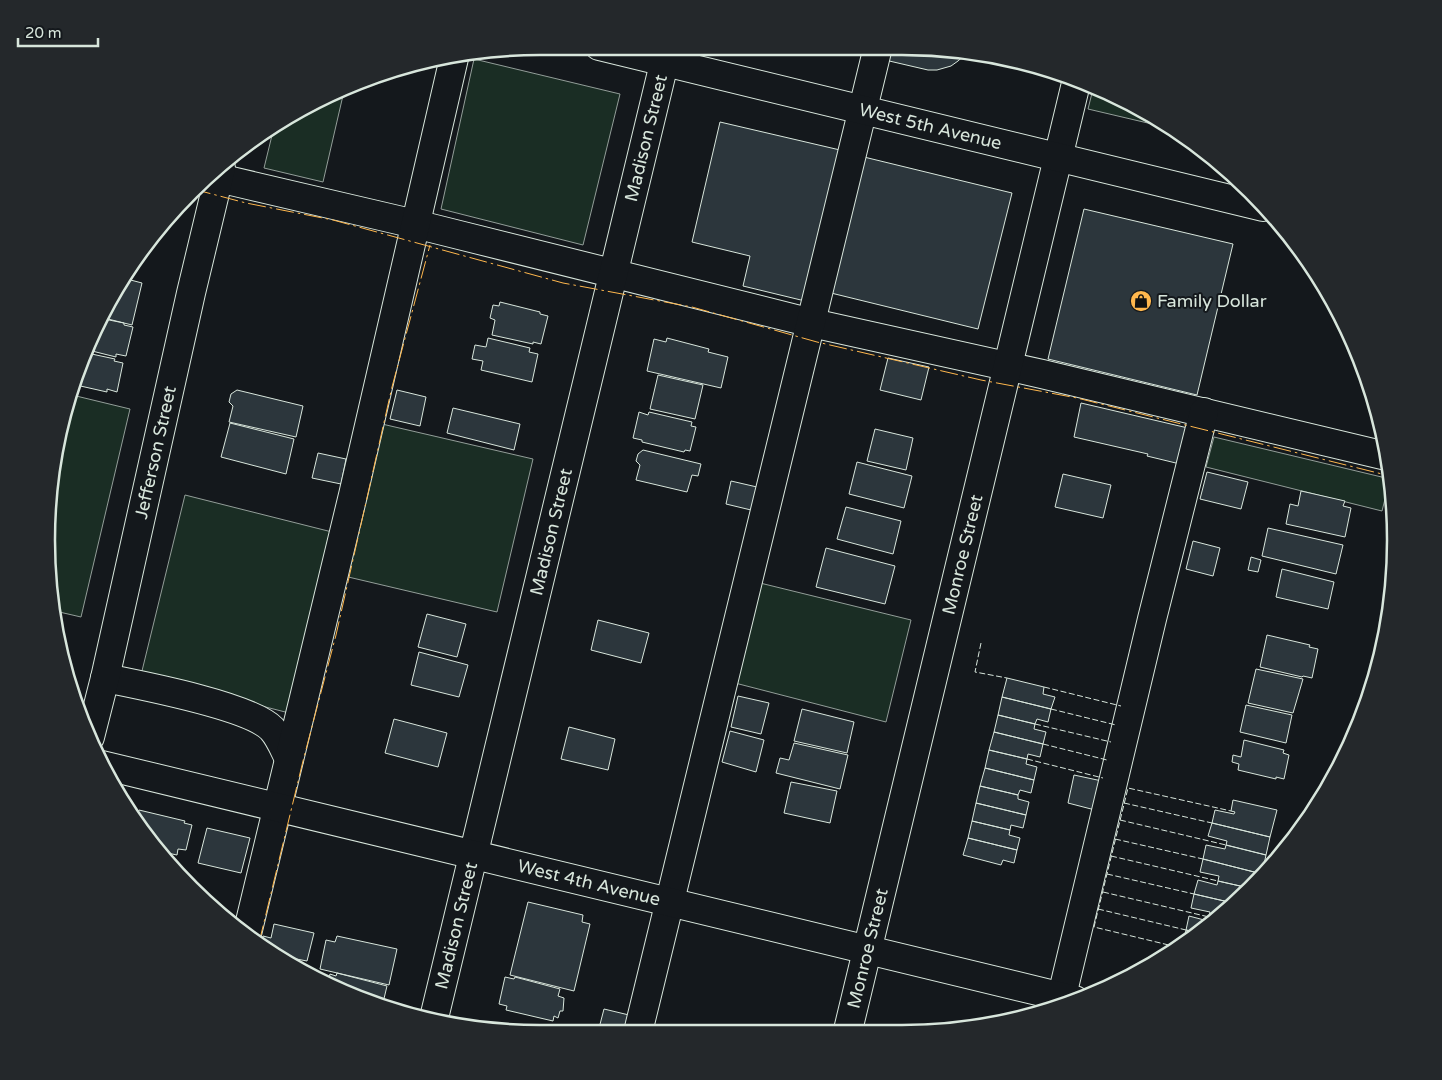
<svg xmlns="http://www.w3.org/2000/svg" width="1442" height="1080" font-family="'Varela Round',sans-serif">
	<rect width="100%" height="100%" fill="#14181c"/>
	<!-- green -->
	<path fill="#1a2d24" stroke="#939e99" d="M474 59 620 94 583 245 441 209Z
		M1094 85 1170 126 1169 128 1088 109Z
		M344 91 323 182 264 168 274 127 293 113Z
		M72 395 130 409 81 617 55 611 47 573 56 444Z
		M382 424 533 459 497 612 344 576Z
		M1214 437 1390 479 1382 511 1206 467Z
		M185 495 336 533 293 714 141 675Z
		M760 583 911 620 886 722 735 683Z"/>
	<!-- building -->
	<path fill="#2c363c" stroke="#d8e6dc" d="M888 47H934L967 53 958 61 951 66 937 70H928L885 60Z
		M720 122 840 150 805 301 743 286 750 256 692 242Z
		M864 157 1012 193 978 329 831 293Z
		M1084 209 1233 244 1197 395 1048 359Z
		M123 278 142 283 132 325 100 317Z
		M500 302 540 312V314L548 316 541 344 533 342V344L492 335 495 320 490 318 493 305 499 306Z
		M99 318 124 323V325L133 327 126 356 116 354V357L88 350Z
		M488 338 530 348 529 352 538 354 532 382 481 370 483 361 472 359 475 345 486 347Z
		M667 338 709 349 708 352 728 357 721 388 647 371 654 339 666 342Z
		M87 353 115 359 114 361 123 363 117 392 107 389V392L76 385Z
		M888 358 929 367 921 400 880 390Z
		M658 375 703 385 695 419 650 409Z
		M237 390 303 406 296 437 229 422 233 406 229 402 231 394Z
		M397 390 426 397 420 426 390 419Z
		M1081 403 1188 428 1180 464 1147 456 1148 454 1074 437Z
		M453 408 520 424 514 450 447 433Z
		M639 412 648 415 649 412 692 422 691 426 696 427 690 451 685 450 684 452 642 442V440L633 438Z
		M230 423 294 439 286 474 221 457Z
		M875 429 913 438 906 470 867 461Z
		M643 450 701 464 698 476 692 475 687 492 636 480 640 465 636 461 638 454Z
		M318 453 346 459 341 484 312 478Z
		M857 462 912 476 904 508 849 494Z
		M1207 472 1248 482 1241 509 1200 499Z
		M1063 474 1111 485 1103 518 1055 507Z
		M731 481 757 487 751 510 726 504Z
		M1301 491 1345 501 1343 506 1351 508 1345 537 1286 524 1290 504 1298 506Z
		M846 507 901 521 893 554 837 539Z
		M1268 528 1343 545 1336 574 1262 556Z
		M1193 541 1220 548 1213 576 1186 569Z
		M826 548 895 566 885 604 816 587Z
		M1251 557 1261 560 1258 572 1248 570Z
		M1282 569 1334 582 1328 609 1276 597Z
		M427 614 466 624 457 657 418 647Z
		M598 620 649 633 641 663 591 650Z
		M1267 635 1310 645 1309 647 1318 649 1312 678 1303 676 1302 677 1260 667Z
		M419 652 468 665 459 697 411 685Z
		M1256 669 1303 679 1293 713 1248 703Z
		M1007 678 1044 687 1043 694 1055 697 1051 709 1002 697Z
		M738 696 769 703 761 734 731 727Z
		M1002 697 1051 709 1048 722 1037 719 1035 724 998 715Z
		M1246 705 1292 715 1286 743 1240 732Z
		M802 709 854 722 847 753 794 741Z
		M998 715 1035 724 1034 729 1046 732 1043 744 994 732Z
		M394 719 447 733 438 767 385 753Z
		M569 727 615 739 608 770 561 759Z
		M730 731 764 740 756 772 722 762Z
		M994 732 1043 744 1040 757 1028 754 1027 759 989 750Z
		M1244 740 1284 750 1283 753 1289 755 1284 779 1276 777V779L1238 770 1239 764 1232 762 1233 755 1241 757Z
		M794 743 848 755 840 789 776 773 780 758 789 760Z
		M989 750 1027 759 1026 764 1037 767 1034 780 985 768Z
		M985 768 1034 780 1031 793 1020 790 1018 795 980 786Z
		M1074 775 1102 781 1095 810 1068 803Z
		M791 782 837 791 830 823 784 813Z
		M980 786 1018 795V799L1029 802 1026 815 976 803Z
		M1233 800 1277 810 1270 837 1212 823 1215 810 1234 814 1235 812 1231 811Z
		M976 803 1026 815 1023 828 1011 825 1010 830 972 821Z
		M139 810 185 821 184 823 192 825 186 850 178 849 177 855 158 851 148 840 129 811 138 814Z
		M972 821 1010 830 1009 835 1020 838 1017 850 968 838Z
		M1212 823 1270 837 1266 855 1226 845 1227 841 1208 836Z
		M207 828 250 838 241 873 198 863Z
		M968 838 1017 850 1014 863 1003 860 1001 865 963 855Z
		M1206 845 1225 849 1226 845 1266 855 1262 874 1203 859Z
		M1203 859 1262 874 1261 877 1249 888 1218 881 1219 876 1200 872Z
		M1198 880 1217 885 1218 881 1249 888 1233 903 1194 894Z
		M1194 894 1233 903 1217 918 1209 917 1210 912 1191 908Z
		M528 902 583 915 582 922 590 924 574 991 510 975Z
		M1189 916 1208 921 1209 917 1217 918 1200 933 1186 930Z
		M274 924 314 933 307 961 286 957 285 960 281 959 261 944 263 936 271 938Z
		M1186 930 1200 933 1183 943Z
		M337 936 397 949 389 985 320 969 326 940 335 942Z
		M337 973 387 986 382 1007 328 983 330 974 336 976Z
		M505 977 514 979 515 977 560 989 558 996 564 998 563 1011H560L558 1018 554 1016 553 1021 506 1010 507 1006 499 1004Z
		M604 1009 629 1015 625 1032H598Z"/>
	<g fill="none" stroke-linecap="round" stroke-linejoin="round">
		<!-- minor casing -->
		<g stroke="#d8e6dc" stroke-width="30">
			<g id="minor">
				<path d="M210 176 415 224 812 323 1042 374 1386 456"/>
				<path d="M105 678C140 685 250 706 272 729 280 738 284 749 289 759"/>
				<path id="s1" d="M90 737 105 678 191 293 221 168"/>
				<path d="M247 934 353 495 454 58"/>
				<path d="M1060 1004 1152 619 1204 412"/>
				<path id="s2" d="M434 1018 668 47"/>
				<path id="s3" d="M848 1030 1077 79"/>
				<path d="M638 1032 878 47"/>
			</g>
		</g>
		<!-- major casing -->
		<g stroke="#d8e6dc" stroke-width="30">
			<g id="major">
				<path id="s4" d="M599 46 1263 207"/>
				<path id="s5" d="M102 765 1075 1000"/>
			</g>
		</g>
		<!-- minor -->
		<use href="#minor" stroke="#14181c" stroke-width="28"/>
		<!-- major -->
		<use href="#major" stroke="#14181c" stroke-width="28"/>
		<!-- fence -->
		<path stroke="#d8e6dc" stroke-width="1" stroke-dasharray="6 2.5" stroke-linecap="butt" d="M841 47 865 52
			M981 643 975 672 1007 678
			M1044 687 1121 706
			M1051 709 1116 725
			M1035 724 1111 742
			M1043 744 1107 760
			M1027 759 1103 778
			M1124 803 1212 823
			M1120 820 1226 845
			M1115 839 1203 859
			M1111 856 1218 881
			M1107 874 1194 894
			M1103 892 1209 917
			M1098 909 1186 930
			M1177 947 1094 927 1128 788 1231 811"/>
		<!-- power -->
		<path stroke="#ffb74d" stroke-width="1" stroke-dasharray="18 4 2.5 4" stroke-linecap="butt" d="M193 189 246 203 333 220 563 283 692 307 817 342 981 380 1077 398 1390 476
			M259 943 303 761 336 635 392 387 430 245"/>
	</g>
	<!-- icons -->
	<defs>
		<g id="shop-disc" transform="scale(1.125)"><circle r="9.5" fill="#ffb74d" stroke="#14181c"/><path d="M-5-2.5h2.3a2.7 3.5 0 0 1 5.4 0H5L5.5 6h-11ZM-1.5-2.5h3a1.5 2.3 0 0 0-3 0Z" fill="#111"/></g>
	</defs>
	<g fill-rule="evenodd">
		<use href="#shop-disc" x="1141" y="301"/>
	</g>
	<g text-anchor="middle" stroke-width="4" stroke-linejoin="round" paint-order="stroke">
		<!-- street labels -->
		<g font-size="18" fill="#d8e6dc" stroke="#14181c">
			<text dy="6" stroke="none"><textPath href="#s4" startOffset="341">West 5th Avenue</textPath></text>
			<text dy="6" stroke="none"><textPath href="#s2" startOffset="905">Madison Street</textPath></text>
			<text dy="6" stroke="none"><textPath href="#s1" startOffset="292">Jefferson Street</textPath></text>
			<text dy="6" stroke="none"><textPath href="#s2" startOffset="500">Madison Street</textPath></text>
			<text dy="6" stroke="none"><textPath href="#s3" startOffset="489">Monroe Street</textPath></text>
			<text dy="6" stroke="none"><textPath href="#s5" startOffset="501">West 4th Avenue</textPath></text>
			<text dy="6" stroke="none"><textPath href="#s2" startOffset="95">Madison Street</textPath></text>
			<text dy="6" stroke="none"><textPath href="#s3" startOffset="84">Monroe Street</textPath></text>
		</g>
		<!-- poi labels -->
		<g font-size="18" fill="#d8e6dc" stroke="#14181c" text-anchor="start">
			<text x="1157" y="307">Family Dollar</text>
		</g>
	</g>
	<!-- crop -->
	<path d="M0 0H1442V1080H0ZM540 55H902A485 485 0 0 1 1387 540V540A485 485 0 0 1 902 1025H540A485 485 0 0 1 55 540V540A485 485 0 0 1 540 55Z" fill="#24282b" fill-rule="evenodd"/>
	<path fill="none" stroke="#d8e6dc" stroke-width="2.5" d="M540 55H902A485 485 0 0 1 1387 540V540A485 485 0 0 1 902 1025H540A485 485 0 0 1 55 540V540A485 485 0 0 1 540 55Z"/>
	<!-- scale -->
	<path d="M18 38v8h80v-8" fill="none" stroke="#d8e6dc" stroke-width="2.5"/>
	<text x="25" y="38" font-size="15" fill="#d8e6dc" stroke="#14181c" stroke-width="4" paint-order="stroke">20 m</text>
</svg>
